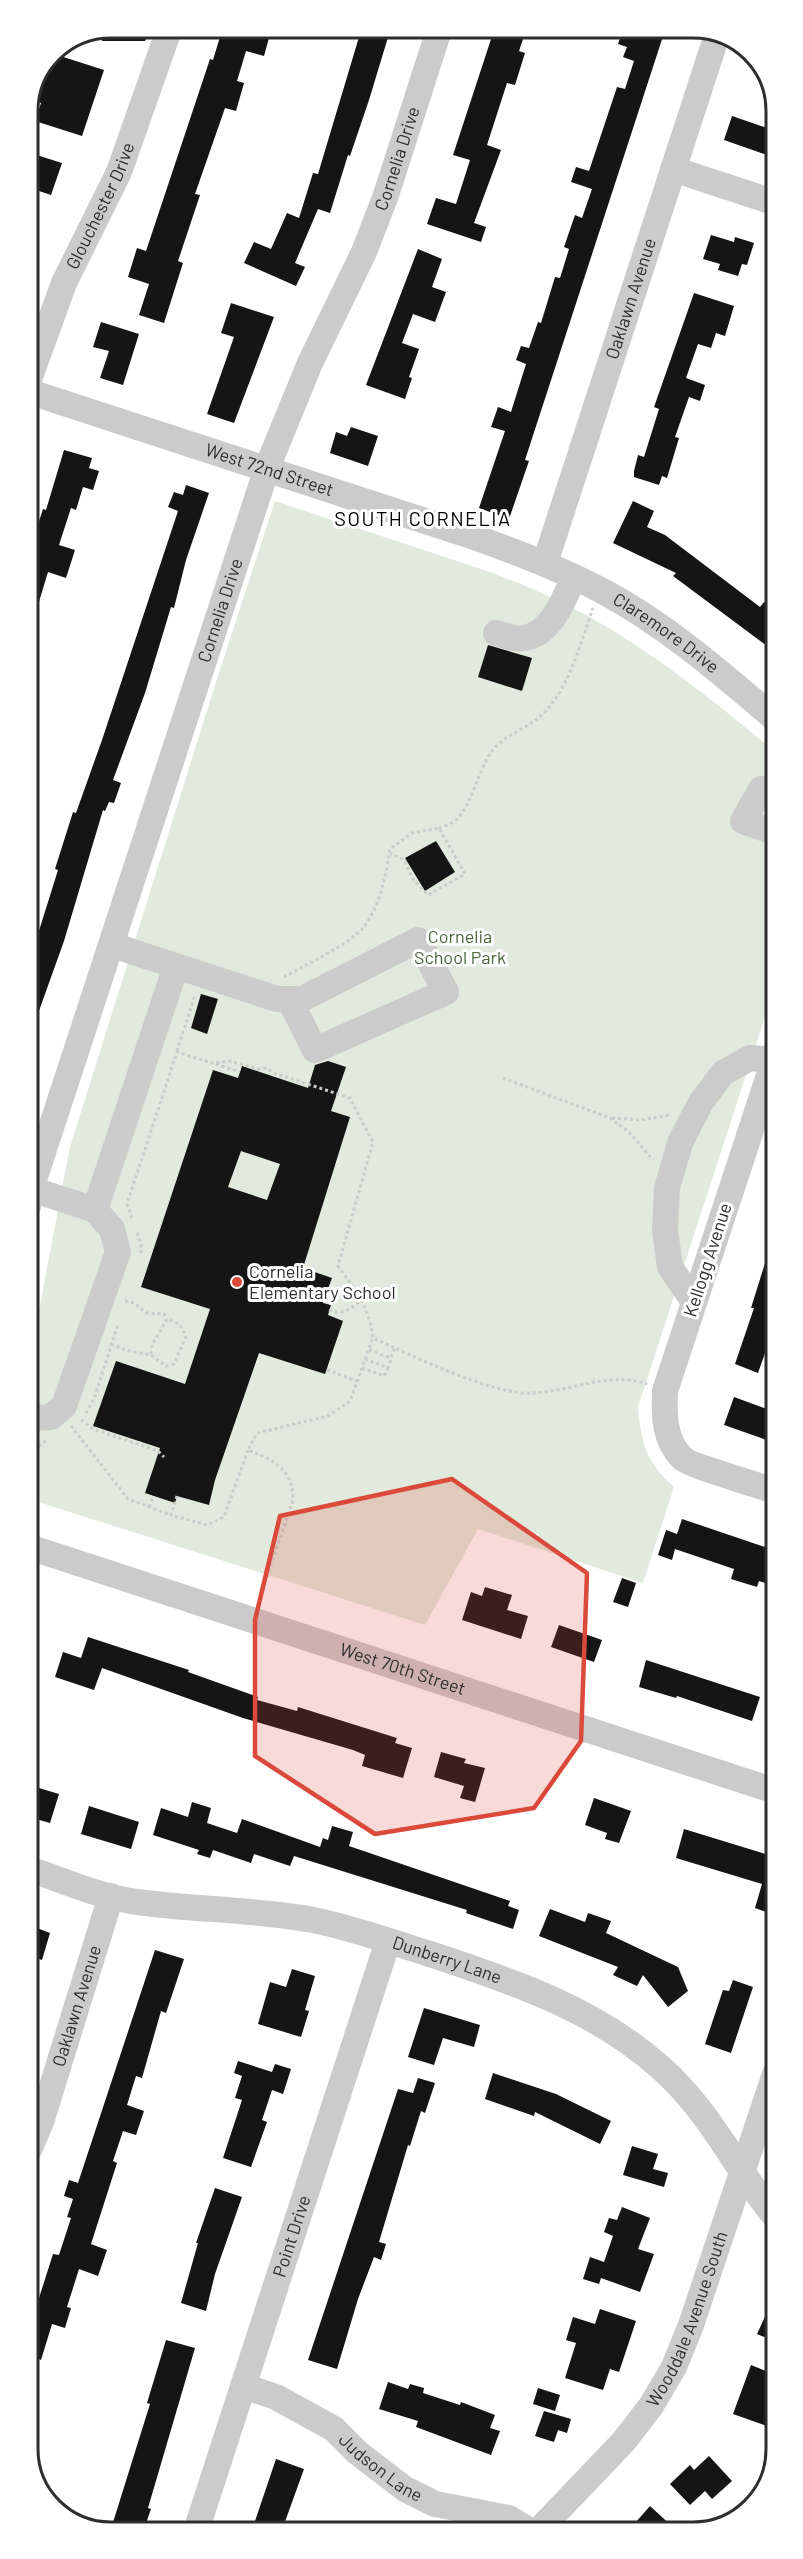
<svg xmlns="http://www.w3.org/2000/svg" width="803" height="2559" font-family="Barlow,sans-serif">
	<rect width="100%" height="100%" fill="#fff"/>
	<!-- green -->
	<path fill="#e1eadc" d="M275 501C326 518 376 534 427 551 465 564 505 576 542 593 629 632 702 691 774 751V989L638 1407C641 1443 646 1462 674 1487L643 1583 478 1529 425 1625 29 1499V1363L70 1147 216 682Z"/>
	<!-- building -->
	<path fill="#151515" fill-rule="evenodd" d="M113 27 146 39 145 41H102L106 29Z
		M223 27H272L264 56 246 51 237 81 244 83 236 111 225 108 195 194 200 195 178 261 183 263 164 323 139 315 149 284 128 277 137 248 146 251 210 59 213 60Z
		M362 27 389 34 369 100 350 156 348 155 330 213 318 209 295 263 305 267 296 286 244 263 254 242 271 249 287 213 299 218 313 173 318 174Z
		M495 27H527L519 51 525 53 515 85 507 83 487 145 501 150 474 223 486 227 481 242 427 224 436 198 456 204 470 160 453 155Z
		M624 27H666L525 460 529 461 509 519 479 508 505 431 491 427 498 407 511 412 526 364 516 360 521 346 529 348 538 322 541 323 555 277 560 278 569 249 564 247 575 215 582 218 592 189 571 182 576 167 589 171 617 87 625 89 634 61 623 57 627 47 618 44Z
		M54 54 104 70 82 136 35 121 41 103 30 99 43 71 48 72Z
		M732 116 773 130V157L724 140Z
		M27 152 62 163 51 195 27 187Z
		M711 235 734 242 735 237 754 243 747 265 742 264 738 276 718 270 720 264 703 259Z
		M418 249 442 259 432 287 446 292 435 322 413 314 402 343 419 349 409 377 412 378 405 399 366 385Z
		M694 293 734 306 725 336 716 333 711 348 698 344 686 378 705 385 700 401 689 397 675 437 679 438 667 478 662 476 659 485 634 477V471L638 455 644 457 659 409 654 407Z
		M231 303 274 317 234 423 207 414 234 337 221 333Z
		M101 322 139 334 123 385 100 378 109 351 93 347Z
		M351 427 378 436 368 466 330 453 336 432 347 436Z
		M64 450 92 458 89 468 99 471 93 490 83 487 76 510 71 508 59 545 75 550 66 578 48 572 31 628H28V555L43 509 46 510Z
		M186 485 209 493 186 560 174 608 171 607 145 693 113 780 121 783 114 803 109 802 105 811 103 810 64 941 30 1036H28V966L58 870 55 869 73 812 76 813 102 740 178 511 168 507 174 492 183 495Z
		M633 501 654 511 647 527 665 535 760 607 764 602 774 609V636L767 646 673 576 676 573 613 543Z
		M488 645 532 658 522 691 478 677Z
		M436 841 455 872 425 891 405 858Z
		M201 994 218 999 207 1034 191 1028Z
		M328 1061 346 1067 331 1111 350 1117 303 1268 332 1278 323 1303 331 1305 328 1315 343 1321 325 1374 259 1353 215 1480 209 1505 177 1496 175 1503 145 1493 160 1448 93 1426 116 1361 185 1384 210 1309 141 1287 213 1070 238 1078 242 1066 308 1088 315 1065ZM241 1151 280 1164 267 1200 228 1187Z
		M771 1244 775 1245V1325L758 1373 735 1364 754 1308H751Z
		M734 1397 775 1412V1443L724 1425Z
		M682 1519 771 1549 769 1555 775 1557V1586L759 1581 757 1587 731 1579 734 1569 675 1549 672 1560 658 1555 666 1530 677 1534Z
		M622 1578 636 1583 628 1607 613 1602Z
		M485 1587 512 1595 507 1610 528 1616 521 1639 462 1620 471 1592 482 1596Z
		M559 1625 602 1640 594 1662 551 1647Z
		M88 1637 189 1670 188 1672 258 1697 257 1700 297 1711 298 1707 397 1738 395 1743 412 1748 403 1778 362 1766 365 1755 353 1750 243 1718 102 1668 94 1690 55 1677 63 1652 81 1658Z
		M646 1660 760 1697 752 1721 677 1696 676 1698 639 1687Z
		M441 1752 466 1759 464 1763 485 1768 475 1802 460 1798 464 1786 434 1777Z
		M29 1785 59 1794 50 1823 29 1817Z
		M594 1798 631 1811 619 1843 605 1839 607 1833 585 1825Z
		M192 1802 211 1808 207 1823 237 1833 242 1819 320 1847 323 1838 328 1840 332 1826 353 1832 349 1846 510 1901 508 1906 519 1910 513 1929 466 1913 467 1910 294 1856 290 1866 254 1854 251 1863 213 1850 210 1858 197 1854 199 1850 153 1835 161 1808 188 1817Z
		M89 1806 139 1822 131 1849 81 1834Z
		M684 1829 772 1856 775 1854V1915L755 1908 762 1884 676 1858Z
		M550 1909 585 1922 588 1913 611 1921 606 1933 678 1967 688 1991 668 2007 643 1975 637 1986 613 1975 618 1967 539 1936Z
		M29 1925 50 1933 42 1960 29 1956Z
		M155 1950 184 1959 166 2013 161 2011 142 2078 136 2076 127 2105 144 2111 136 2135 123 2131 113 2161 117 2163 91 2244 107 2250 98 2276 79 2269 67 2307 71 2308 65 2328 52 2324 41 2360 30 2356V2295L39 2298 53 2254 59 2255 71 2218 67 2217 73 2199 64 2196 69 2180 78 2183Z
		M292 1969 315 1976 305 2010 309 2011 301 2037 258 2024 270 1982 286 1987Z
		M733 1980 753 1987 731 2053 705 2044 723 1990 729 1991Z
		M424 2008 480 2025 474 2047 443 2038 434 2065 408 2057Z
		M238 2061 272 2072 275 2064 291 2069 283 2094 272 2090 262 2120 267 2122 251 2167 223 2158 242 2100 235 2098 242 2076 234 2073Z
		M493 2073 556 2094 611 2121 600 2144 535 2112 534 2116 485 2099Z
		M418 2078 435 2083 425 2113 421 2111 410 2146 408 2145 379 2242 386 2244 381 2260 374 2257 358 2299 337 2369 308 2360 398 2089 413 2093Z
		M632 2146 658 2154 653 2169 668 2173 664 2187 623 2175Z
		M215 2188 242 2197 215 2274 206 2311 181 2303 198 2243H196Z
		M622 2207 650 2218 638 2249 654 2254 640 2292 601 2278 599 2284 583 2279 590 2257 604 2262 613 2236 604 2232 609 2218 617 2220Z
		M776 2293V2342L757 2334Z
		M600 2309 636 2321 619 2372 610 2369 603 2390 565 2378 576 2343 566 2340 573 2317 595 2324Z
		M166 2340 195 2348 148 2508 151 2509 143 2532H110L150 2404 147 2403Z
		M751 2365 776 2375V2410L770 2427 733 2414Z
		M388 2382 408 2389 410 2384 424 2388 423 2393 460 2405 461 2402 495 2415 490 2428 500 2431 491 2455 416 2427 418 2421 379 2409Z
		M538 2388 560 2395 555 2411 533 2404Z
		M544 2411 571 2419 567 2433 558 2430 554 2442 535 2436Z
		M709 2456 732 2481 712 2499 705 2491 690 2505 670 2484 690 2465 694 2470Z
		M276 2459 304 2469 282 2530 255 2521Z
		M650 2506 675 2529 642 2530 635 2523Z"/>
	<g fill="none" stroke-linecap="round" stroke-linejoin="round">
		<!-- path -->
		<path stroke="#cbcbcb" stroke-width="3" stroke-dasharray="3 3" stroke-linecap="butt" d="M439 828C444 826 451 824 456 820 471 807 478 770 492 751 504 736 523 730 537 719 567 696 581 642 593 608
			M284 977C305 965 348 945 363 928 380 907 386 875 390 849L412 833 439 828 465 874 428 895 413 879 404 860 390 853
			M177 1051 195 995
			M216 1064 240 1072
			M503 1078 610 1118 629 1132 653 1160
			M612 1118 640 1120 670 1115
			M132 1218 127 1204 177 1052 212 1063 230 1061 259 1069 266 1068 274 1073 350 1098 373 1142 338 1266C356 1291 369 1307 373 1338 411 1355 494 1396 533 1393 572 1391 609 1371 647 1384
			M137 1233 142 1248 140 1255
			M125 1301 134 1303 147 1313 164 1314 167 1319
			M329 1310C343 1316 350 1309 362 1300
			M111 1344 129 1351 151 1355 166 1366 174 1364 186 1336 180 1325 167 1319 152 1345 151 1355
			M369 1350 391 1358
			M365 1359 388 1368 395 1347
			M362 1368 384 1376 388 1368
			M327 1370 357 1381
			M86 1413 94 1399 118 1324
			M81 1420 93 1429 158 1451 164 1457
			M71 1426 128 1499 171 1515
			M29 1453 47 1440
			M177 1496 171 1515 207 1525 224 1517 248 1450
			M149 1507 153 1496
			M259 1600 293 1500C293 1469 274 1460 248 1450L257 1433 328 1416 350 1401 373 1338"/>
		<!-- minor -->
		<g stroke="#cbcbcb" stroke-width="26">
			<path d="M673 169 773 202"/>
			<path id="s1" d="M27 385 64 283 119 172 170 27"/>
			<path id="s2" d="M27 391 471 536C517 552 562 569 606 593 667 626 721 673 774 718"/>
			<path id="s3" d="M545 563 717 35"/>
			<path d="M496 633C501 634 508 637 514 638 548 643 563 601 574 577"/>
			<path d="M774 796 761 789 743 821 774 832"/>
			<path d="M112 945 277 999H302L418 940 446 992 315 1050 290 1001"/>
			<path d="M774 1060 665 1391C664 1415 664 1440 682 1458 688 1465 761 1486 775 1491"/>
			<path d="M28 1188 95 1210 176 966"/>
			<path id="s4" d="M28 1206 31 1189 267 468 310 363 364 252 386 195 440 27"/>
			<path d="M694 1302 670 1267 665 1230 667 1188 680 1143 701 1102 723 1073 750 1058 774 1060"/>
			<path d="M29 1418 51 1417 64 1406 118 1252 112 1229 95 1210"/>
			<path id="s5" d="M29 1547 775 1791"/>
			<path id="s6" d="M29 1869C65 1881 100 1897 137 1902 196 1910 255 1909 313 1920 353 1928 392 1942 430 1954 512 1981 595 2009 660 2067 711 2112 734 2167 776 2218"/>
			<path id="s7" d="M29 2150 41 2122 111 1896"/>
			<path id="s8" d="M243 2386 276 2397 334 2429 358 2453 405 2489 435 2504 509 2518 528 2530"/>
			<path id="s9" d="M539 2530 624 2441 651 2406 674 2367 691 2325 776 2071"/>
			<path id="s10" d="M196 2531 388 1941"/>
		</g>
	</g>
	<!-- marked area -->
	<path fill="#da493a" fill-opacity="0.2" stroke="#da493a" stroke-width="4.5" stroke-linejoin="round" d="M452 1479 587 1573 581 1741 534 1808 375 1834 255 1756V1620L280 1516Z"/>
	<!-- markers -->
	<circle fill="#da493a" stroke="#fff" stroke-width="2" cx="237" cy="1282" r="6"/>
	<g text-anchor="middle" stroke-width="6" stroke-linejoin="round" paint-order="stroke">
		<!-- street labels -->
		<g font-size="18" fill="#2e2e2e" stroke="#fff">
			<text dy="6" stroke="none"><textPath href="#s4" startOffset="1112">Cornelia Drive</textPath></text>
			<text dy="6" stroke="none"><textPath href="#s1" startOffset="194">Glouchester Drive</textPath></text>
			<text dy="6" stroke="none"><textPath href="#s3" startOffset="278">Oaklawn Avenue</textPath></text>
			<text dy="6" stroke="none"><textPath href="#s2" startOffset="255">West 72nd Street</textPath></text>
			<text dy="6" stroke="none"><textPath href="#s4" startOffset="626">Cornelia Drive</textPath></text>
			<text dy="6" stroke="none"><textPath href="#s2" startOffset="686">Claremore Drive</textPath></text>
			<text transform="translate(708 1260) rotate(-72)" y="6">Kellogg Avenue</text>
			<text dy="6" stroke="none"><textPath href="#s5" startOffset="393">West 70th Street</textPath></text>
			<text dy="6" stroke="none"><textPath href="#s6" startOffset="430">Dunberry Lane</textPath></text>
			<text dy="6" stroke="none"><textPath href="#s7" startOffset="152">Oaklawn Avenue</textPath></text>
			<text dy="6" stroke="none"><textPath href="#s10" startOffset="310">Point Drive</textPath></text>
			<text dy="6" stroke="none"><textPath href="#s9" startOffset="262">Wooddale Avenue South</textPath></text>
			<text dy="6" stroke="none"><textPath href="#s8" startOffset="162">Judson Lane</textPath></text>
		</g>
		<!-- park labels -->
		<g font-size="18" fill="#4a673e" stroke="#fff">
			<text x="460" y="943">Cornelia<tspan x="460" dy="21">School Park</tspan></text>
		</g>
		<!-- poi labels -->
		<g font-size="18" fill="#2e2e2e" stroke="#fff" text-anchor="start">
			<text x="249" y="1278">Cornelia<tspan x="249" dy="21">Elementary School</tspan></text>
		</g>
		<!-- neighbourhood labels -->
		<g font-size="20" letter-spacing="1.5" fill="#000" stroke="#fff">
			<text x="423" y="526">SOUTH CORNELIA</text>
		</g>
	</g>
	<!-- crop -->
	<path d="M0 0H803V2559H0ZM111 38H693A73 73 0 0 1 766 111V2449A73 73 0 0 1 693 2522H111A73 73 0 0 1 38 2449V111A73 73 0 0 1 111 38Z" fill="#fff" fill-rule="evenodd"/>
	<path fill="none" stroke="#2e2e2e" stroke-width="3" d="M111 38H693A73 73 0 0 1 766 111V2449A73 73 0 0 1 693 2522H111A73 73 0 0 1 38 2449V111A73 73 0 0 1 111 38Z"/>
</svg>
